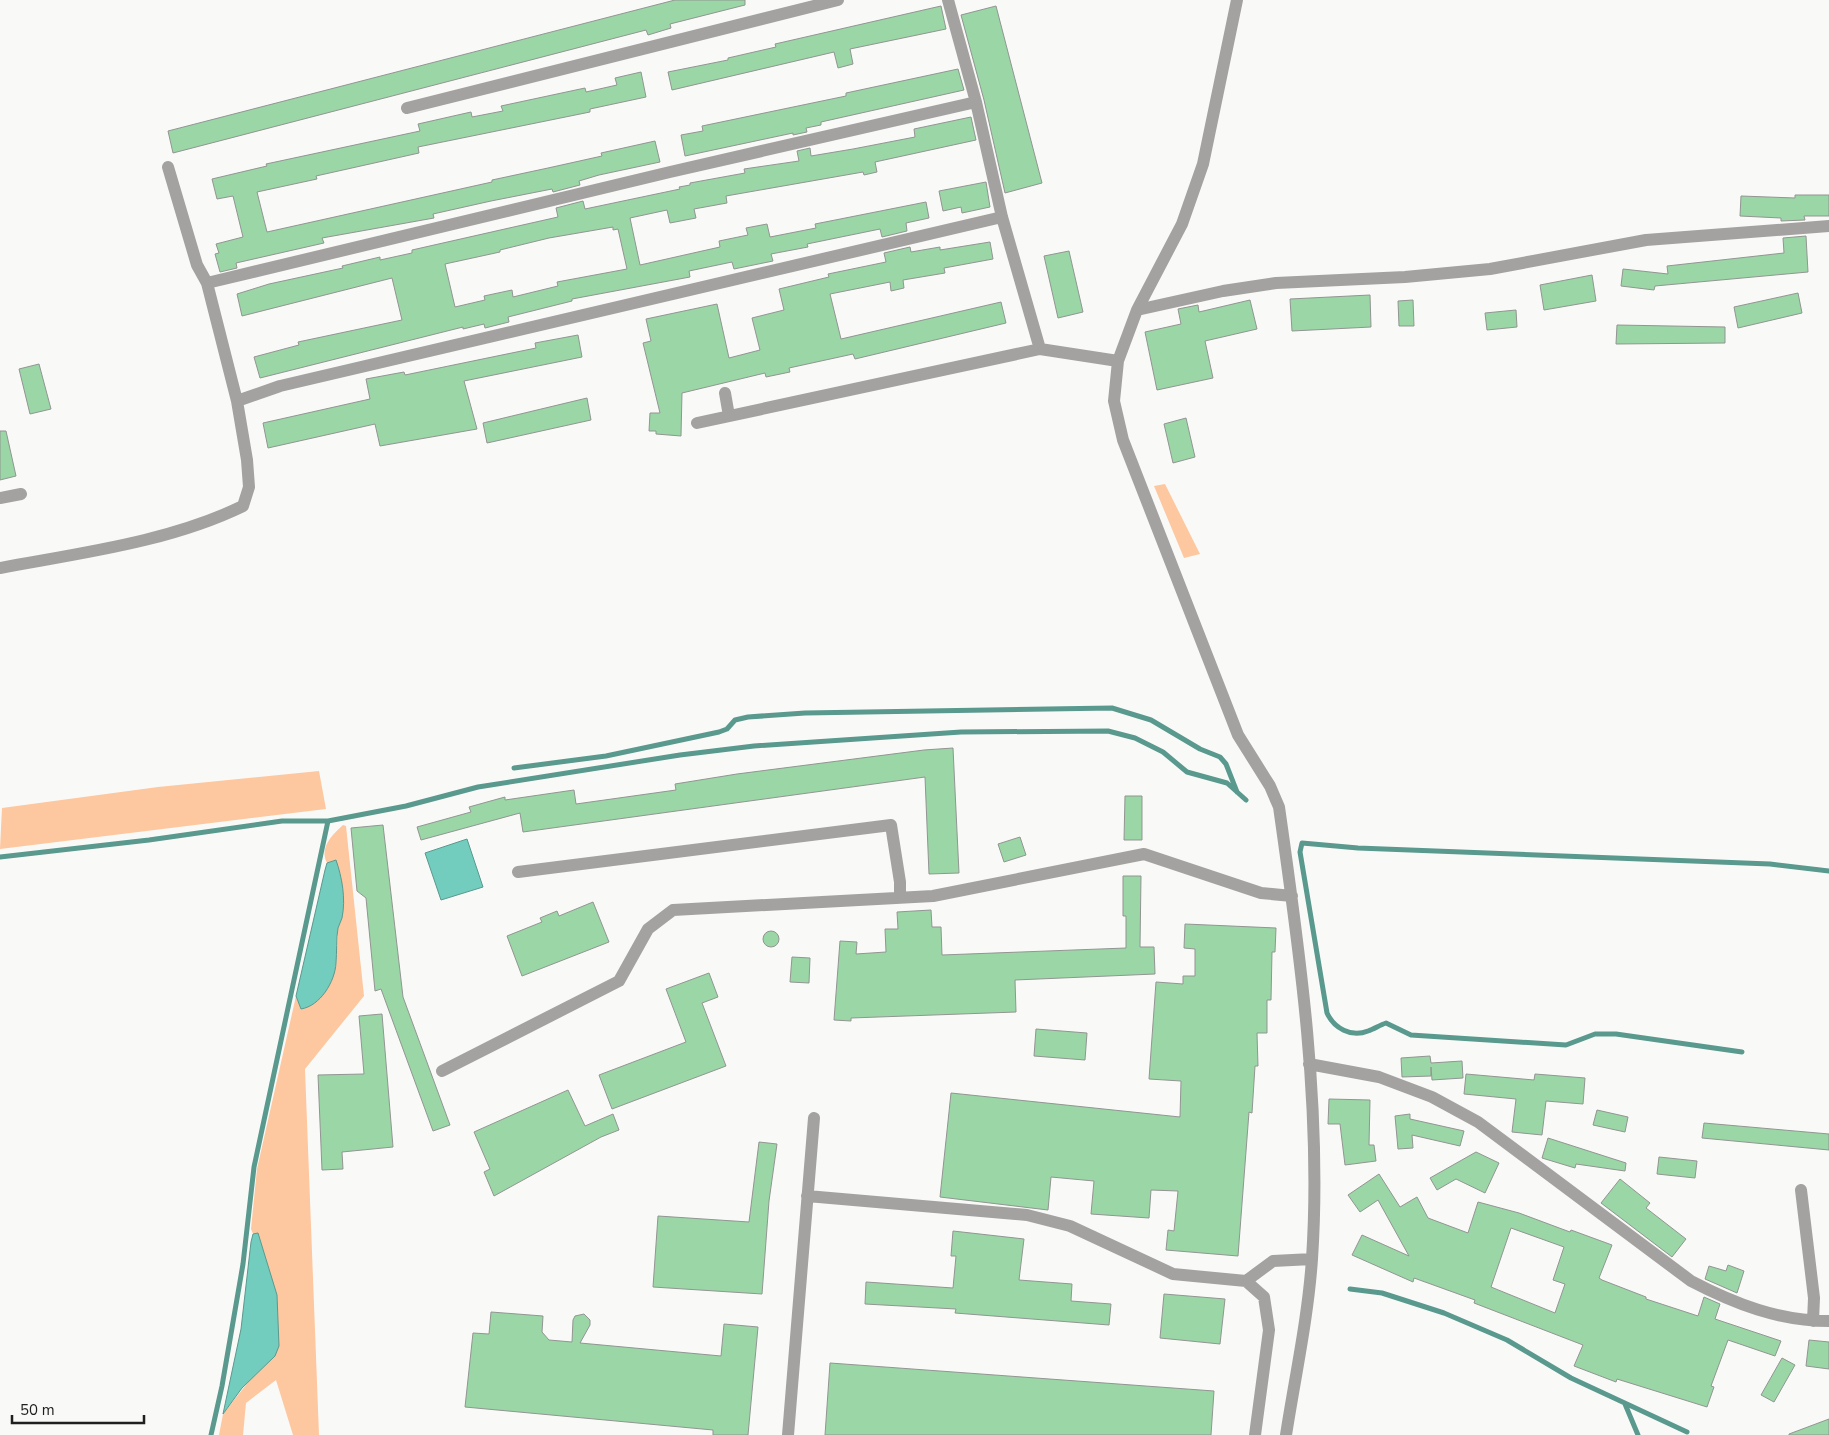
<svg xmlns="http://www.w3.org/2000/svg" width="1829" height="1435" font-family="'Nunito Sans',sans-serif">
	<rect width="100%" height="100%" fill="#f9faf7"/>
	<!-- green -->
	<path fill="#fdc7a0" d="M1165 484 1200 554 1184 558 1154 486Z
		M319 771 326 809 0 849 2 808 158 787Z
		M343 825 346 826 364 996 305 1069 319 1435H293L276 1380 246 1403 243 1435H219L223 1414 253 1376 262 1248 258 1234H253L251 1229 257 1169 296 996 301 1009 336 966 338 928 342 917 333 861 327 863C319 848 332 835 343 825Z"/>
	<!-- water -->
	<path fill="#72cdbe" stroke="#59998e" d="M467 839 483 887 441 900 425 853Z
		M336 860C342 877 346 899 342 918 341 921 339 925 338 928 336 939 337 952 336 963 335 982 320 1006 301 1009L296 996 325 870 327 863Z
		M258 1233 277 1295 279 1346 275 1356 242 1388 223 1414 241 1329 251 1242 253 1234Z"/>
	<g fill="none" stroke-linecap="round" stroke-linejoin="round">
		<!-- stream -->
		<path stroke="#59998e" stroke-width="5" d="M514 768 606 756 719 732 727 729 735 720 748 717 805 713 1112 708 1151 720 1200 749 1220 757 1226 764 1237 792
			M0 857 149 840 282 821H328
			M1742 1052 1616 1034H1595L1566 1045 1411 1035 1386 1023C1380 1025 1374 1029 1368 1031 1351 1038 1334 1028 1327 1013L1300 852 1302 843 1358 848 1770 864 1829 871
			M1350 1289 1382 1293 1444 1313 1507 1340 1571 1378 1687 1432
			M1625 1404 1638 1435
			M211 1435 222 1386 243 1264 254 1167 328 821 406 806 478 787 680 755 754 746 961 732 1108 731 1135 738 1163 752 1187 772 1227 783 1246 800"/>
	</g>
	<!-- building -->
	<path fill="#9ad6a6" stroke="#929592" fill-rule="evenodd" d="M675 0H745V5L670 24 671 28 648 35 646 30 173 153 168 131Z
		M941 6 946 29 850 49 853 64 838 68 834 52 672 90 668 72 728 60V58L776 47 775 44Z
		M996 6 1042 183 1005 193 984 100 961 15Z
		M958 69 964 90 821 122V125L806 128 807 132 793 135V133L685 156 681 135 703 131 702 126 846 96V93Z
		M641 72 646 97 590 109V112L418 147 419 153 316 176 317 179 257 192 267 232 492 182V180L548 168 602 156 601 153 655 141 660 162 599 175 579 181 580 185 553 192 552 189 491 201 433 214 434 218 322 238 324 243 236 263 237 268 220 272 215 254 219 253 216 244 243 237 233 196 217 199 212 179 267 166 266 164 420 131 418 124 471 112 472 117 503 111 501 106 585 88 586 92 617 85 615 78Z
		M971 117 976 140 875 162 877 172 864 175 863 172 726 196 727 203 694 209 696 218 670 223 667 210 630 218 640 265 720 247 719 241 748 235 746 228 767 224 770 237 816 228 815 224 926 202 929 218 906 223 907 231 882 237 880 229 807 244 808 247 771 254 773 261 734 269 732 262 689 271 690 277 572 299V301L508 317 509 322 485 328 484 324 463 329V327L260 378 254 357 299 345 298 342 402 320 392 278 242 316 237 294 269 284 343 268 342 266 380 257V260L412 253V250L558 217 556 208 583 201 585 209 680 189 679 187 690 185V183L745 173 744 169 799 161 797 151 810 148 811 156 853 149 915 137 914 129ZM613 227V230L618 229 627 269 557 282 558 286 513 297 512 290 484 296 485 300 455 307 445 264 500 252V250L549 238Z
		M986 182 990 207 962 213 961 207 943 211 939 191Z
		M1795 195H1829V216H1804L1805 220 1781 221V218L1740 216 1741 196 1795 198Z
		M1806 236 1808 272 1655 286 1654 290 1621 286 1623 269 1668 274 1667 266 1784 253 1783 238Z
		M990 242 993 259 944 268 945 273 903 280 904 288 891 291 890 282 830 294 841 339 1001 302 1006 323 855 359 853 354 789 368 790 372 766 377 765 373 682 393 681 436 656 434V431H649L650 413H660L643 343 651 341 646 319 717 304 729 358 760 350 752 318 784 310 779 289 829 277 828 274 886 262 884 253 910 247 911 252 940 247V250Z
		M1069 251 1083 312 1058 318 1044 256Z
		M1592 275 1596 301 1544 310 1540 285Z
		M1798 293 1802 313 1738 328 1734 307Z
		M1370 295 1371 327 1292 331 1290 299Z
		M1250 300 1257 329 1205 341 1213 378 1157 390 1145 332 1181 324 1178 309 1198 305 1199 312Z
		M1413 300 1414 326H1399L1398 301Z
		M1516 310 1517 327 1487 330 1485 313Z
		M1617 325 1725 327V343L1616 344Z
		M578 335 582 357 464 381 477 429 380 446 375 424 268 448 263 423 370 399 366 379 404 372 405 375 536 348 535 343Z
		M39 364 51 409 30 414 19 369Z
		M587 398 591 420 487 443 483 423Z
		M1186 418 1195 457 1173 463 1164 424Z
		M0 431H6L16 476 0 480Z
		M953 748 959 873 929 874 925 777 523 832 520 813 421 840 417 827 471 812 469 807 505 797V800L574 790 576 804 676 790 675 784 737 774 924 750Z
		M1125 796H1142V840H1124Z
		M383 825 403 997 450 1125 433 1131 381 989 375 991 366 898 357 891 351 828Z
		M1020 837 1026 855 1004 862 998 844Z
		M1123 876H1141L1140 947H1154L1155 974 1015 980 1016 1012 851 1018V1021L834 1020 840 941 857 942 856 954 886 952 885 929H898L897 912 931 910 932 927H941L942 955 1126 948V916H1123Z
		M593 902 609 942 522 976 507 936 542 922 540 918 557 911 559 916Z
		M1185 924 1276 928 1275 952H1272L1271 1000H1267V1033H1257L1258 1066H1255L1252 1113 1249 1112 1238 1256 1166 1250 1168 1230 1174 1231 1178 1191 1151 1190 1149 1218 1091 1214 1094 1181 1051 1177 1048 1210 940 1197 951 1093 1180 1117 1181 1081 1149 1079 1156 982 1183 984V976H1195V949L1184 948Z
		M763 939a8 8 0 1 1 16 0a8 8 0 1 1-16 0Z
		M792 957 810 958 809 983 790 982Z
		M709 973 718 997 702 1003 726 1066 612 1109 599 1075 686 1042 666 989Z
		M382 1014 393 1147 342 1152 343 1169 322 1170 318 1075 364 1074 359 1016Z
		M1036 1029 1087 1033 1085 1060 1034 1056Z
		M1430 1056 1431 1063 1462 1061 1463 1078 1432 1080 1431 1067V1076L1402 1077 1401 1058Z
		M1466 1074 1534 1080 1535 1074 1585 1078 1583 1104 1546 1101 1542 1135 1512 1132 1516 1099 1464 1094Z
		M568 1090 585 1126 613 1114 619 1130 601 1137 494 1196 484 1172 490 1169 474 1132Z
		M1329 1099 1370 1100 1369 1145H1374L1376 1161 1345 1165 1340 1124H1328Z
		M1597 1110 1628 1117 1625 1132 1593 1125Z
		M1410 1114V1119L1464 1131 1460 1146 1412 1135 1413 1148 1398 1149 1395 1116Z
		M1704 1123 1829 1134V1150L1702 1138Z
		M1548 1138 1626 1163 1625 1171 1576 1164 1575 1168 1542 1158Z
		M759 1142 777 1144 769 1201 762 1294 653 1287 658 1216 749 1222Z
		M1476 1152 1499 1163 1485 1193 1456 1179 1437 1190 1430 1178Z
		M1659 1157 1697 1161 1695 1178 1657 1174Z
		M1379 1174 1400 1207 1417 1197 1428 1218 1468 1233 1478 1202 1519 1213 1570 1232 1571 1230 1612 1245 1599 1278 1602 1280 1646 1297V1299L1698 1316 1704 1297 1720 1304 1715 1319 1781 1341 1775 1356 1728 1340 1711 1386 1714 1387 1707 1407 1617 1379 1616 1382 1574 1366 1583 1345 1474 1303 1475 1300 1414 1278 1413 1282 1352 1255 1362 1235 1409 1256 1378 1200 1360 1212 1348 1195ZM1511 1228 1564 1247 1553 1280 1565 1284 1555 1313 1491 1287Z
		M1620 1179 1650 1203 1646 1208 1686 1239 1672 1257 1601 1203Z
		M953 1231 1024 1239 1019 1280 1072 1284 1071 1301 1111 1304 1109 1325 955 1313 956 1309 865 1304 866 1282 953 1288 956 1256H951Z
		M1728 1265 1744 1271 1737 1293 1705 1279 1709 1266 1726 1271Z
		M1164 1294 1225 1299 1220 1344 1160 1338Z
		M491 1312 543 1316 542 1332 549 1340 572 1342 573 1320 575 1316 584 1314 590 1320V1325L580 1343 721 1356 724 1324 758 1327 748 1435H713V1430L465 1407 473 1333 489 1334Z
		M1809 1340 1829 1342V1369L1806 1366Z
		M1782 1358 1795 1365 1774 1402 1761 1395Z
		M830 1363 1214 1391 1211 1435H825Z
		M1829 1419V1435H1789V1434Z"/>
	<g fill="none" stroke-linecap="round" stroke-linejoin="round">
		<!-- minor -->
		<path stroke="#a3a2a1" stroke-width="12" d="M948 0 976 102 1002 217 1040 349 1118 361
			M1237 0 1203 164 1182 224 1137 310 1118 361 1114 401 1123 440 1238 735 1270 786 1279 807C1300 954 1322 1110 1312 1259 1308 1318 1295 1377 1286 1435
			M407 108 838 0
			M207 283 670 172 976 102
			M1137 310 1223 291 1276 283 1405 277 1490 269 1646 240 1829 226
			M725 393 729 416
			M237 401 280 386 1002 217
			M697 423 1040 349
			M0 498 21 494
			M0 568C80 553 169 542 243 506L249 487 247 460 237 401 207 283 197 265 168 167
			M518 872 891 825 900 882V897
			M1309 1064 1379 1077 1432 1097 1478 1122 1691 1281C1735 1304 1779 1321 1829 1321
			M442 1071 619 981 648 929 673 910 933 896 1144 854 1261 893 1292 896
			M1801 1190 1814 1298 1813 1321
			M807 1196 1027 1215 1070 1226 1173 1274 1246 1281 1273 1261 1312 1259
			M1246 1281 1264 1297 1269 1330 1255 1435
			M788 1435 814 1118"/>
	</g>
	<!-- scale -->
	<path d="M12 1415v8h132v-8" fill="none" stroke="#1e1f1e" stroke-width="2.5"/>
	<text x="20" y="1415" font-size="15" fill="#1e1f1e" stroke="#f9faf7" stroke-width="4" paint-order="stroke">50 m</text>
</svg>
